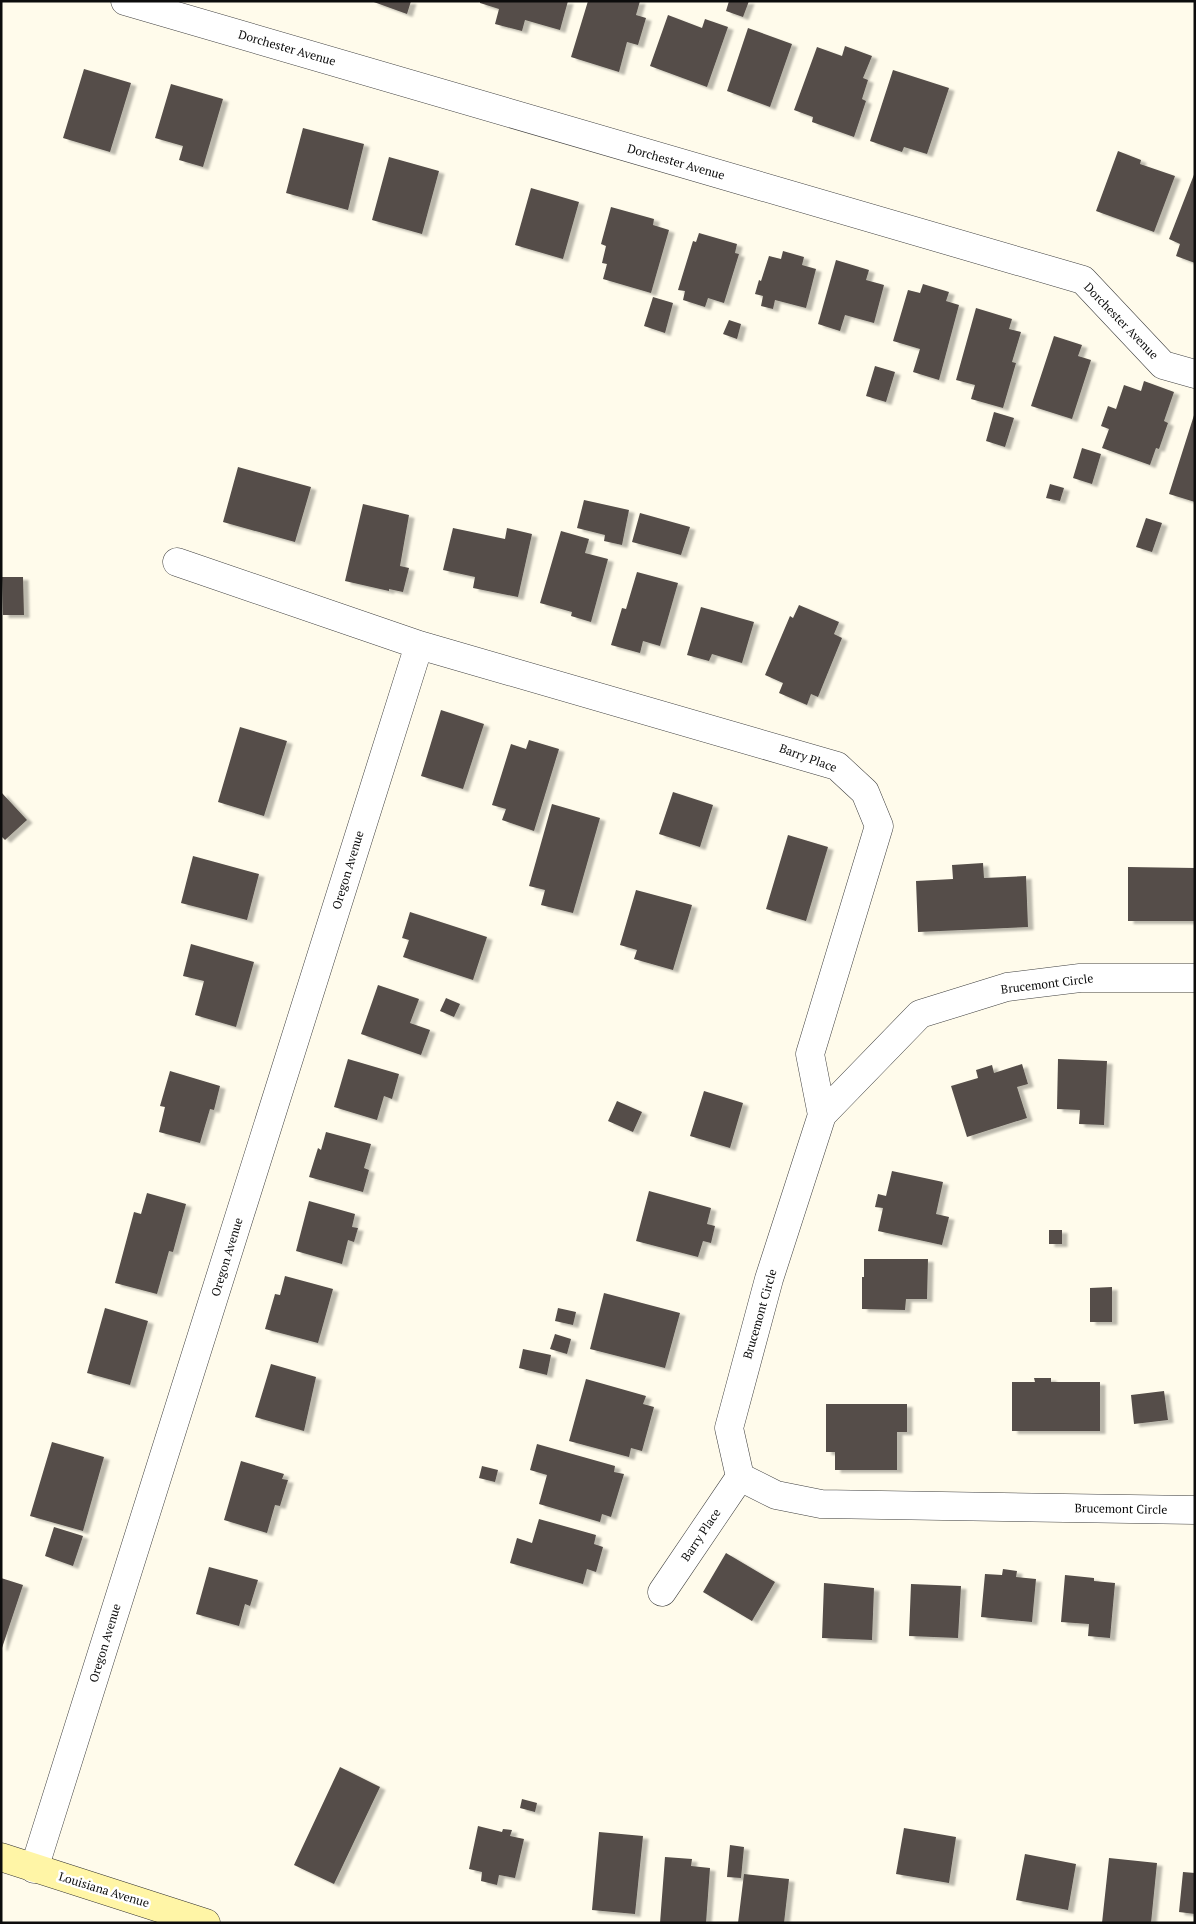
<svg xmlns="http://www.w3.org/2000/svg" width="1196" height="1924" font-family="'PT Serif',serif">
	<defs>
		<filter id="shadow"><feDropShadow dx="5.5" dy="3" stdDeviation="1" flood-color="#0004"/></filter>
	</defs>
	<rect width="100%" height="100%" fill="#fffbeb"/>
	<!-- building -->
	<path fill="#544d48" filter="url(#shadow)" d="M371 1H411L407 14Z
		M480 1H568L560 30 525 20 522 31 495 24 499 9 480 3Z
		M588 1H640L636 15 646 18 638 45 627 42 619 72 571 57Z
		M729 1H749L743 17 726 11Z
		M668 15 702 28 705 19 728 27 707 87 650 66Z
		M748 28 792 44 770 107 727 91Z
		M845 46 872 56 863 78 868 80 862 99 866 101 854 137 812 122 813 117 794 110 817 47 842 56Z
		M84 69 131 83 110 152 63 138Z
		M893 70 949 88 927 154 904 147 902 152 870 141Z
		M171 84 223 99 203 167 179 160 183 146 155 138Z
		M303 128 364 144 348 210 286 193Z
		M1118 151 1141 160 1140 164 1175 176 1154 232 1096 211Z
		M389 157 439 171 422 234 372 220Z
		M1195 172V263L1176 256 1180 244 1169 239Z
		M531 188 579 202 563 259 515 245Z
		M611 207 654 219 653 225 669 230 651 293 603 279 607 264 602 263 606 246 601 244Z
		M699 233 737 244 735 253 739 254 724 303 708 298 705 307 683 300 685 291 678 290 693 241 696 242Z
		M783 251 804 257 802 265 816 269 806 308 775 300 773 309 761 306 763 296 755 294 759 280 761 281 769 256 781 259Z
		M836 260 869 270 866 280 884 285 874 323 845 315 840 331 818 324Z
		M923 284 949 292 946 301 959 305 939 380 913 372 920 349 893 341 908 290 920 293Z
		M653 297 673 303 665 333 644 326Z
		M976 308 1012 319 1009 329 1021 332 1012 362 1016 363 1003 408 971 399 975 385 956 380Z
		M729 320 741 324 737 339 723 334Z
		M1054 336 1082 345 1078 356 1091 360 1072 419 1031 406Z
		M875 366 895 372 886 402 866 396Z
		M1144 381 1174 392 1164 421 1168 423 1159 449 1156 448 1150 465 1102 448 1109 429 1101 426 1108 406 1116 409 1124 385 1141 391Z
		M994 412 1014 418 1005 447 986 441Z
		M1195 412V502L1169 494Z
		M1082 448 1101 454 1092 484 1073 478Z
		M238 467 311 487 295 542 223 522Z
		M1050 484 1064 488 1060 501 1046 498Z
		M584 500 629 510 622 545 604 541 605 535 577 528Z
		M363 504 409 515 400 566 409 568 403 592 389 589V591L345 581Z
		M640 513 690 527 681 555 632 542Z
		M1146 518 1162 523 1152 552 1136 547Z
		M453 528 505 539 507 528 532 534 518 597 473 588 475 577 443 570Z
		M561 531 589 539 585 553 608 559 591 622 571 616 572 612 540 603Z
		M637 572 678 583 660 646 643 641 640 653 611 645 622 608 626 609Z
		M2 577H23L24 615H3Z
		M799 605 839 622 834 634 842 638 818 697 811 694 807 705 779 693 783 683 765 675 790 616 793 618Z
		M701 607 754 622 742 663 712 654 709 661 687 655Z
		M441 710 484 724 463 789 421 776Z
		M240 727 287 741 264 816 218 802Z
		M529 740 559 749 534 831 502 820 506 809 492 805 511 744 526 749Z
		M1 792 27 820 5 840 1 836Z
		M673 792 713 805 700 847 659 834Z
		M552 804 600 818 573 913 541 905 545 890 529 886Z
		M788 835 828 847 806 921 766 909Z
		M193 856 259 874 247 920 181 903Z
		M983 863 984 878 1026 876 1028 927 918 932 916 881 953 879 952 865Z
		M1128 867 1195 868V921H1128Z
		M636 890 692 905 673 970 634 959 637 950 620 945Z
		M410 912 487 937 473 980 403 957 409 940 402 938Z
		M191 944 254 962 236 1027 195 1015 204 981 183 976Z
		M378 985 419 999 410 1023 430 1030 421 1055 361 1034Z
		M446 998 460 1004 454 1017 440 1011Z
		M348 1059 399 1074 392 1099 384 1096 377 1120 334 1107Z
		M1058 1059 1107 1061 1104 1125 1079 1124 1080 1110 1057 1109Z
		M1022 1064 1028 1084 1017 1087 1027 1118 967 1137 951 1086 978 1078 976 1070 992 1065 994 1073Z
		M170 1071 220 1086 214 1110 210 1109 200 1143 159 1132 165 1107 160 1106Z
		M704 1091 743 1103 730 1148 690 1136Z
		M617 1101 642 1112 633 1132 608 1121Z
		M326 1132 371 1144 364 1168 369 1170 363 1192 309 1177 318 1148 321 1150Z
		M892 1171 943 1182 936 1214 949 1217 942 1245 878 1231 883 1208 875 1207 878 1194 886 1196Z
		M649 1191 711 1208 707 1224 715 1226 711 1243 703 1241 698 1257 636 1241Z
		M147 1193 186 1204 173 1252 169 1251 157 1294 115 1283 134 1212 141 1214Z
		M309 1201 355 1214 352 1227 358 1228 354 1242 348 1240 342 1264 296 1251Z
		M1049 1230H1062V1244H1049Z
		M864 1259H928L927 1299H906L905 1310 862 1309V1277H864Z
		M285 1276 333 1289 318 1343 265 1329 275 1294 280 1295Z
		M1112 1287V1322H1090V1288Z
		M604 1293 680 1313 665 1368 590 1349Z
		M105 1308 148 1321 130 1385 87 1373Z
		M558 1308 576 1312 573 1325 555 1321Z
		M555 1334 571 1339 567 1354 550 1349Z
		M523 1349 551 1355 547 1375 519 1368Z
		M271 1364 316 1377 304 1431 255 1417Z
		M1034 1378H1051V1382H1100V1431H1012V1382H1035Z
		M586 1379 646 1396 643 1404 654 1407 642 1451 631 1448 629 1457 569 1441Z
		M1164 1391 1168 1420 1134 1424 1131 1395Z
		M826 1404H907V1432H897V1470H835V1452H826Z
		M52 1442 104 1457 83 1531 30 1516Z
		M537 1444 615 1466 614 1472 624 1474 611 1517 602 1514 600 1522 539 1504 547 1475 530 1470Z
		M241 1461 284 1474 282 1479 288 1480 280 1506 275 1505 267 1533 224 1520Z
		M482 1466 498 1470 495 1482 479 1478Z
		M539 1519 596 1535 594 1544 603 1547 596 1572 587 1569 583 1584 510 1563 517 1538 532 1543Z
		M54 1527 83 1536 73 1566 45 1556Z
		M726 1553 775 1582 752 1621 703 1592Z
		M209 1567 258 1580 250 1606 245 1604 239 1626 196 1614Z
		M1003 1569 1017 1571 1016 1577 1036 1579 1032 1622 981 1617 985 1574 1002 1575Z
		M1065 1575 1094 1578V1581L1115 1583 1110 1638 1088 1636 1089 1624 1061 1622Z
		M1 1578 23 1585 2 1648H1Z
		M824 1583 874 1588 872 1640 822 1638Z
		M911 1584 961 1586 958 1638 909 1636Z
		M340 1767 380 1787 334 1884 294 1865Z
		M522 1799 537 1803 535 1812 520 1808Z
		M478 1826 502 1832 503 1829 512 1830 510 1836 524 1839 515 1878 499 1875 497 1885 481 1881 482 1872 469 1869Z
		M904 1828 956 1837 949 1883 896 1874Z
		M599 1832 643 1836 635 1914 592 1910Z
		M730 1845 744 1847 741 1878 727 1877Z
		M1025 1854 1076 1864 1068 1910 1016 1900Z
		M665 1857 692 1859 691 1866 710 1868 706 1923H660Z
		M1109 1858 1157 1863 1151 1923H1102Z
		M1183 1872 1195 1873V1914L1179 1912Z
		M744 1874 789 1879 784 1923H738Z"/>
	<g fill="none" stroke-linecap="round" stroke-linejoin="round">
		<!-- street casing -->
		<g stroke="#3f3f3f" stroke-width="29">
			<path id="street" d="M125 1 1083 280 1163 365 1195 374
				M177 562 419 645 837 766 865 792 879 826 810 1054 822 1115
				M740 1477 729 1428 769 1279 822 1115 920 1014 1007 987 1080 978H1195
				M740 1477 776 1495 821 1504 1195 1510
				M662 1592 740 1477
				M34 1869 419 645"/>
		</g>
		<!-- secondary casing -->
		<g stroke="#2e2e2e" stroke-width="29">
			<path id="secondary" d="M1 1857 206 1923"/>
		</g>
		<!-- street -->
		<use href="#street" stroke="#fff" stroke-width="28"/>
		<!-- secondary -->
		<use href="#secondary" stroke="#fff5a6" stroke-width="28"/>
	</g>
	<g text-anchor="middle" stroke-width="5" stroke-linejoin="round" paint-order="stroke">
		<!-- street labels -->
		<g font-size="12" fill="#0c0c0c" stroke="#fff">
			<text transform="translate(287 48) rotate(16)" y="4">Dorchester Avenue</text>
			<text transform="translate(676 162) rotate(16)" y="4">Dorchester Avenue</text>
			<text transform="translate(1121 321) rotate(46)" y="4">Dorchester Avenue</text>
			<text transform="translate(808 758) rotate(20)" y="4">Barry Place</text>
			<text transform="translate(348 870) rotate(-73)" y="4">Oregon Avenue</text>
			<text transform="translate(1047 984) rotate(-7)" y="4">Brucemont Circle</text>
			<text transform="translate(227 1257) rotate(-73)" y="4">Oregon Avenue</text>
			<text transform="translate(760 1314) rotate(-74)" y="4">Brucemont Circle</text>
			<text transform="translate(1121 1509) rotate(1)" y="4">Brucemont Circle</text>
			<text transform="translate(701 1535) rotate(-56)" y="4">Barry Place</text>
			<text transform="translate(105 1643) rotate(-73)" y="4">Oregon Avenue</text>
			<text transform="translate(104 1890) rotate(17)" y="4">Louisiana Avenue</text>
		</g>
	</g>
	<!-- border -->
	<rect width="1196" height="1924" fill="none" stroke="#0c0c0c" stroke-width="5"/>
</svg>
